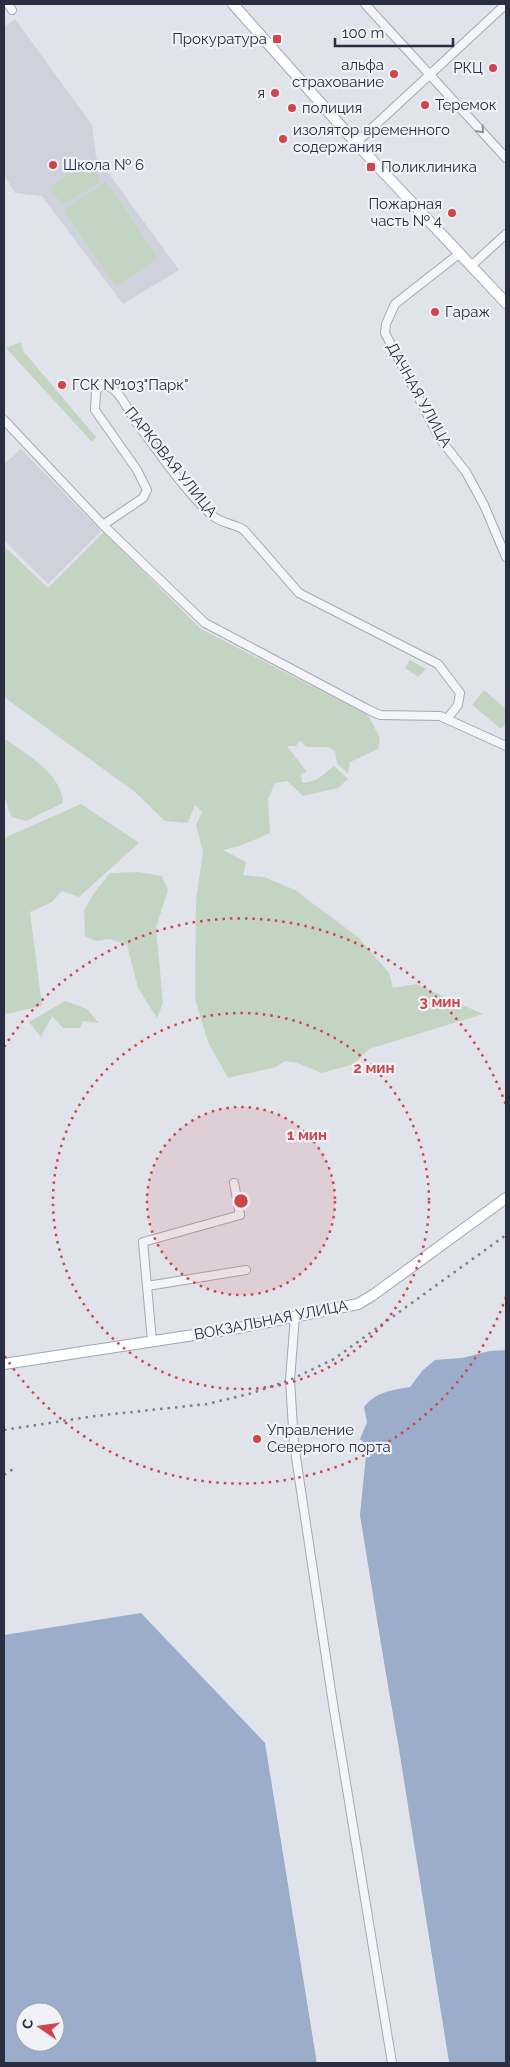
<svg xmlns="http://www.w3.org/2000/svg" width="510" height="2067" font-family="Raleway,sans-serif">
	<rect width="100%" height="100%" fill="#e1e3ea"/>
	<!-- built -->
	<path fill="#cfd2dc" d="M15 19 92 125 96 156 179 270 123 304 42 196 15 193 4 175V27Z
		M21 449 101 531 48 584 4 540V464Z"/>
	<!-- green -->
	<path fill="#c4d4c2" d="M84 162 89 163 100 178 99 183 65 204 61 203 51 190 52 185Z
		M106 181 158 258 116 287 63 210Z
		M21 342 23 351 96 437 92 442 6 348Z
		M104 532 201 629 368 715 380 738 378 749 350 762 348 774 337 763 335 751 328 747H306L300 740 296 746H287L307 772 301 774 302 783C318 782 322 775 334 766L348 779 338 788 303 796 287 781 275 783 268 799 270 833 240 846 223 850 246 862 243 875 264 877 295 890 335 920 358 937 389 973 393 988 416 984 483 1014 369 1049 354 1064 322 1073 297 1063 285 1061 276 1067 228 1078 208 1042 195 999 196 900 203 852 196 825 202 812 195 805 188 823 165 821 135 792 4 697V546L48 588Z
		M410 660 426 669 418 677 405 668Z
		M484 690 506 709V723L501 729 472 705Z
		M4 738C27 755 61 772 63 803L26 821 11 817 4 796Z
		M81 804 139 843 79 897 62 891 52 902 30 912 42 1006 6 1014 4 1011V838Z
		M138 872 162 876 168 890 156 928 163 1003 157 1018 138 988 127 945 110 939 96 941 85 936 84 911 94 893 110 873Z
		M65 1001 87 1009 99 1023 83 1021 80 1028H63L52 1016 41 1037 29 1022Z"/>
	<!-- water -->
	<path fill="#9badca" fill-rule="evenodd" d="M506 1350V2063H449L360 1515 367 1445 360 1439 367 1422 364 1407C376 1392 392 1390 410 1387L422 1371 435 1360 462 1358 490 1351Z
		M141 1613 265 1743 317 2063H4V1635ZM25 2012H55V2042H25Z"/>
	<!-- pier -->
	<path fill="#e1e3ea" d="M367 1446 358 1514 399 1749 449 2063H447L357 1515 364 1447Z
		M265 1739 267 1743 319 2063H317Z"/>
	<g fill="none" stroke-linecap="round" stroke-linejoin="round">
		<!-- minor casing -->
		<g stroke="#a6a9b4" stroke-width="10">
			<path id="minor" d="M8 4 12 10
				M365 4 506 158
				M356 143 506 4
				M460 253 395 304 386 324 385 333 440 439 466 472 484 505 506 557
				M471 266 506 234
				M4 420 103 525 205 623 369 710 380 715 440 716 506 746
				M103 525 143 498 147 490 137 470 95 410 96 392 101 384C118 385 127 409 136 422 158 451 186 493 213 516 222 524 234 523 244 530L299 593 438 664 460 693 458 705 447 719
				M147 1286 246 1270
				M295 1316 290 1380 294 1444 333 1704 392 2063
				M152 1341 143 1242 240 1215 234 1183"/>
		</g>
		<!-- major casing -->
		<g stroke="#a0a6b5" stroke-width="12">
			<path id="major" d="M233 4 356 143 506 303
				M4 1364 233 1329 358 1304 373 1295 506 1198"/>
		</g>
		<!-- minor -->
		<use href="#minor" stroke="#f3f5f8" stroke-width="8"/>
		<!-- major -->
		<use href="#major" stroke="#fff" stroke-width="10"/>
		<!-- rail -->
		<path stroke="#7a8193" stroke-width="2.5" stroke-dasharray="2.5 5" stroke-linecap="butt" d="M4 1430 95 1416 207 1404 249 1394 290 1380 334 1359 506 1235
			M4 1475 16 1467"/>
	</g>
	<!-- one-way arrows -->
	<defs><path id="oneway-chevron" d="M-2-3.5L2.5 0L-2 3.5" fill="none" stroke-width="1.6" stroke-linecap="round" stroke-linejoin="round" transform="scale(1.25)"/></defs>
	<use stroke="#8e929c" href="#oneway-chevron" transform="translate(481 130) rotate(48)"/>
	<!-- distance rings -->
	<circle cx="241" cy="1201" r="94" fill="#cf454c" fill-opacity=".12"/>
	<g fill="none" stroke="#cf454c" stroke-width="2.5" stroke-dasharray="2.5 5">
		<circle cx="241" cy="1201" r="94"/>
		<circle cx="241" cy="1201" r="188"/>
		<path d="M506 1297A282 282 0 0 1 4 1355M4 1047A282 282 0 0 1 506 1105"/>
	</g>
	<!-- markers -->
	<g fill="#cf454c" stroke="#f0f2f7" stroke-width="2">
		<rect x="272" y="34" width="10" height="10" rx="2.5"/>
		<circle cx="493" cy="68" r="5"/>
		<circle cx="394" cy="74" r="5"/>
		<circle cx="275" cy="93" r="5"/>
		<circle cx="425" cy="105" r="5"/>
		<circle cx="292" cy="108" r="5"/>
		<circle cx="283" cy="139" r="5"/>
		<circle cx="53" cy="165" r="5"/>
		<rect x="366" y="162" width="10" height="10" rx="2.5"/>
		<circle cx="452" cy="213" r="5"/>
		<circle cx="435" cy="312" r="5"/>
		<circle cx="62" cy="385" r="5"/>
		<circle cx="257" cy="1439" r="5"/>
	</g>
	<g text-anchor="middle" stroke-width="4.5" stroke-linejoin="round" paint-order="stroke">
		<!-- poi labels -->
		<g font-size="15" fill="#292f41" stroke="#f0f2f7" text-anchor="start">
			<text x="267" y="44" text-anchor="end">Прокуратура</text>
			<text x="384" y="70" text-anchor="end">альфа<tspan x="384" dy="17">страхование</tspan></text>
			<text x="483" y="73" text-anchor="end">РКЦ</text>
			<text x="265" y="98" text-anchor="end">я</text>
			<text x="435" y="110">Теремок</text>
			<text x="302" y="113">полиция</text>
			<text x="293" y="135">изолятор временного<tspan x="293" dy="17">содержания</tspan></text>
			<text x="63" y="170">Школа № 6</text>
			<text x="381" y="172">Поликлиника</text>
			<text x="442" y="209" text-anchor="end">Пожарная<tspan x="442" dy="17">часть № 4</tspan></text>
			<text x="445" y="317">Гараж</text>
			<text x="72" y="390">ГСК №103"Парк"</text>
			<text x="267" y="1435">Управление<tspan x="267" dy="17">Северного порта</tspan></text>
		</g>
		<!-- street labels -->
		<g font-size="15" fill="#292f41" stroke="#f0f2f7">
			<text transform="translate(419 395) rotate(61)" y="5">ДАЧНАЯ УЛИЦА</text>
			<text transform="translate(171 462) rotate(51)" y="5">ПАРКОВАЯ УЛИЦА</text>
			<text transform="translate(271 1320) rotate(-11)" y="5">ВОКЗАЛЬНАЯ УЛИЦА</text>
		</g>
	</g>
	<circle cx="241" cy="1201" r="8" fill="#cf454c" stroke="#f0f2f7" stroke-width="2.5"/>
	<g font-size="15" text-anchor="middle" font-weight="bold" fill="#cf454c" stroke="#f0f2f7" stroke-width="4.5" stroke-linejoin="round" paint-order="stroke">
		<text x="440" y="1007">3 мин</text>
		<text x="374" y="1073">2 мин</text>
		<text x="307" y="1140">1 мин</text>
	</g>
	<!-- border -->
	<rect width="510" height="2067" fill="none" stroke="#292f41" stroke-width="10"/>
	<!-- north arrow -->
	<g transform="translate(40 2027) rotate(283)"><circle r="24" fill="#f0f2f7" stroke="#a0a4ae"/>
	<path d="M0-4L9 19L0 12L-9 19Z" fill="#cf454c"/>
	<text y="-8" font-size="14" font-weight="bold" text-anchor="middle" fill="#292f41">С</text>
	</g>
	<!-- scale -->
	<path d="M335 38v8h118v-8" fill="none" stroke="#292f41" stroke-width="2.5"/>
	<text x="342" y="38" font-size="15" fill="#292f41" stroke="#f0f2f7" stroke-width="4" paint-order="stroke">100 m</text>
</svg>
